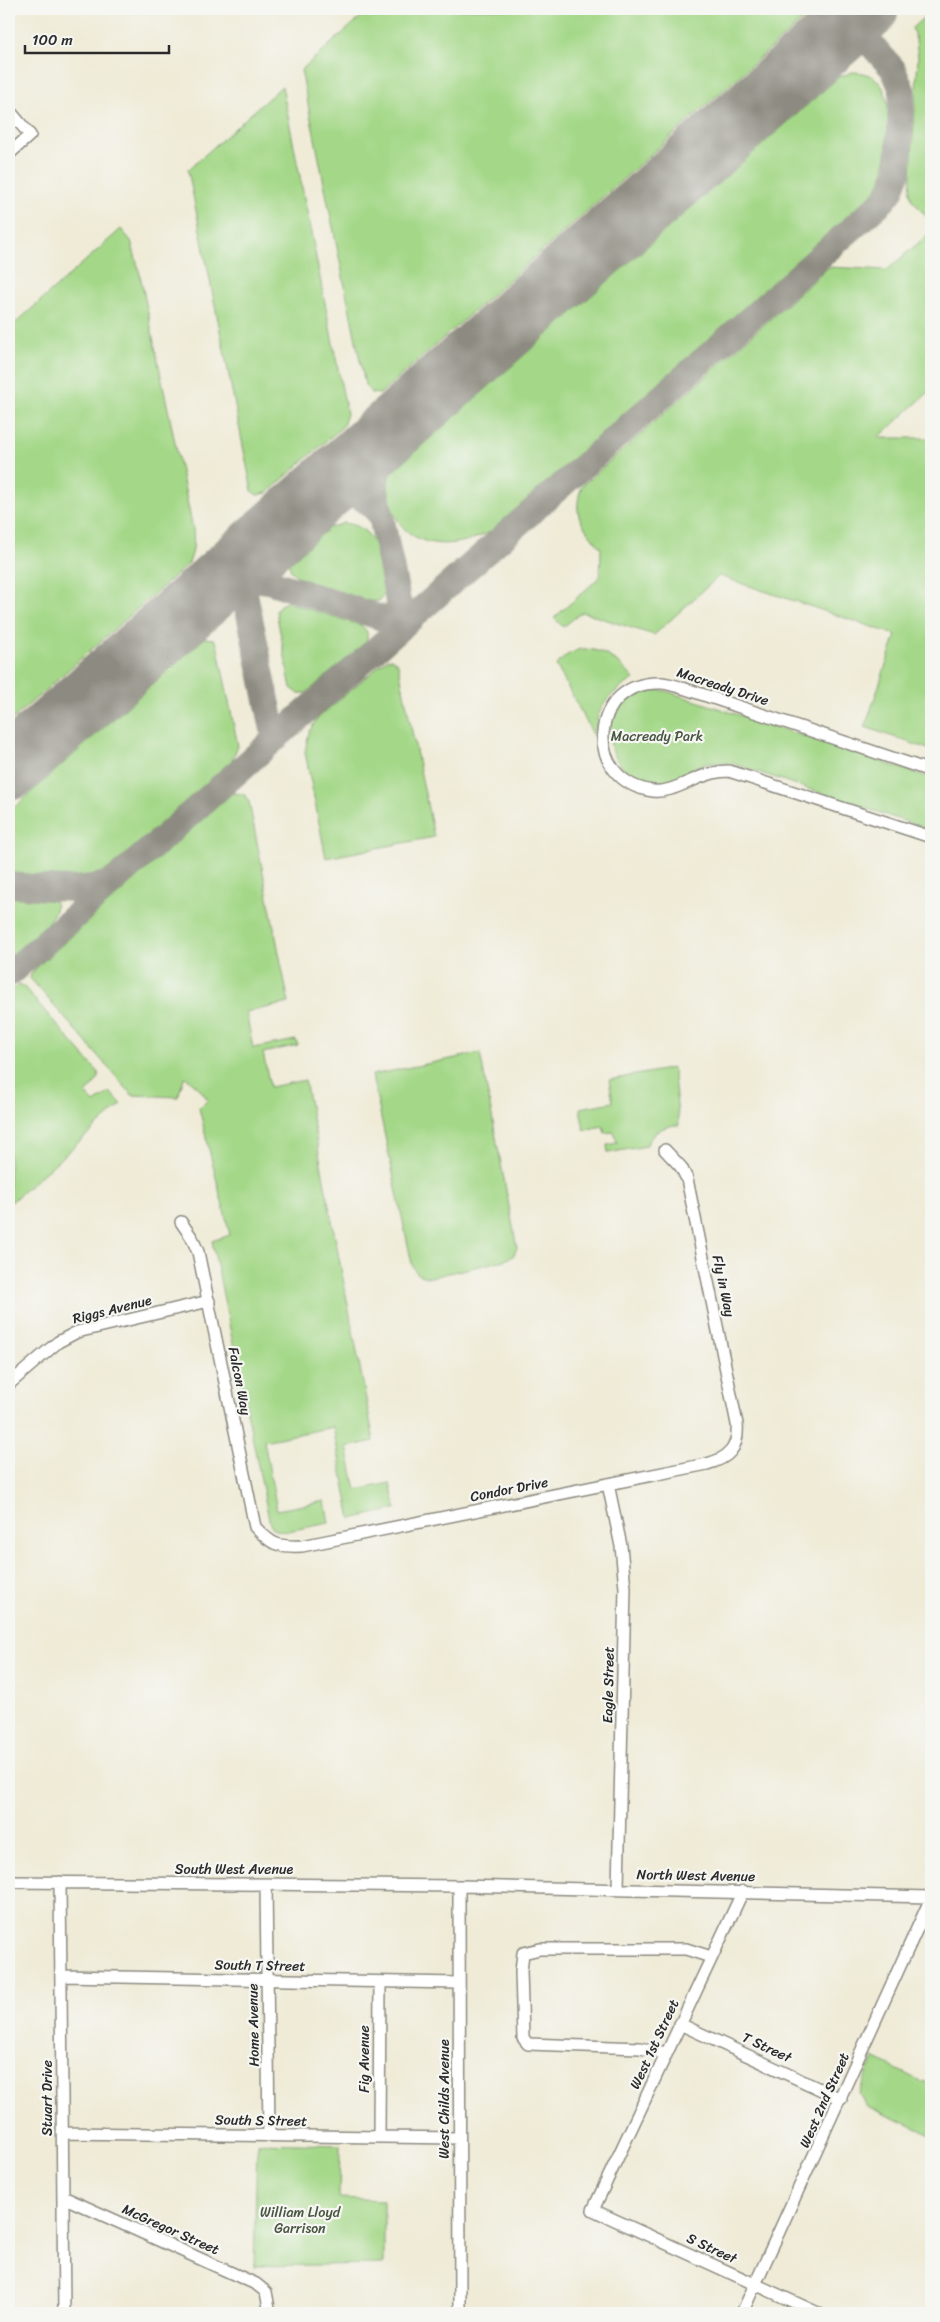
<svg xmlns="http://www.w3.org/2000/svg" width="940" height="2322" font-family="Sriracha,sans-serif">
	<rect width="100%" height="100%" fill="#f6f6f2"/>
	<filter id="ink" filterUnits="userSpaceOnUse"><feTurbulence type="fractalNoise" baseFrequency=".02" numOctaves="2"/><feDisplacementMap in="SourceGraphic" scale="10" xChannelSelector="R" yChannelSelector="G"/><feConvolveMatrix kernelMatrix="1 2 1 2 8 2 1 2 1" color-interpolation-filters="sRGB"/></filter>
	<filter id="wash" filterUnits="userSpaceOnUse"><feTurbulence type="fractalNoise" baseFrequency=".0096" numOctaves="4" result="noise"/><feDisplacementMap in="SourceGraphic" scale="20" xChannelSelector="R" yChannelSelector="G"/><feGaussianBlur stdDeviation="1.12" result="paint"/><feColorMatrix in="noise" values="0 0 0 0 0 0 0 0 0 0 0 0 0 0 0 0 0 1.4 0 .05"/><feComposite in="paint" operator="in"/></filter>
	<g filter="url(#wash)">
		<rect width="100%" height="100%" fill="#efebd7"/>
		<!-- green -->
		<path fill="#a4d888" stroke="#68825a" d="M370 9H815L380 394 371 393 365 385 301 70Z
			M931 11V222L912 200 910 192 918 58 916 40 912 28Z
			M852 72C892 72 889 108 887 137 886 158 886 175 874 193L491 531C457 550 407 552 392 508 388 497 386 486 390 474L839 77Z
			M282 86 347 414 343 426 267 493 257 495 252 491 188 170Z
			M121 229 131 241 139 270 193 529C194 541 194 551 189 563L9 722V329Z
			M931 232V390L878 438H931V750L865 727 896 635 719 576 654 635 582 612 563 627 554 618 600 577 601 548C583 526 571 516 582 486L829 267 887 270Z
			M344 523C380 527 378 560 384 589L383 596 379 601C363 604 315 583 298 577L291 571 289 564 329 528Z
			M287 602 360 625C369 630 369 637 364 644L306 693H298L291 688 276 611 280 605Z
			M205 638 214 639 217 644 238 746 231 762 114 865 98 875 84 879 9 874V812Z
			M580 649C605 648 618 662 634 679 609 694 595 707 595 738L556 665 567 655Z
			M387 659H392L398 664 434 837 326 858 305 752 309 732 317 719Z
			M655 690 666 691 931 778V830L734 764C722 762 707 762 696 767 679 775 666 786 646 781 612 773 596 728 624 703 633 695 643 692 655 690Z
			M232 793 244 794 249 802 289 1003 246 1012 253 1048 296 1040 298 1045 263 1053 270 1087 305 1080 374 1441 347 1447 356 1490 390 1483 396 1509 351 1519 333 1427 264 1441 277 1510 325 1501 329 1523 288 1531 275 1530 270 1524 212 1241 230 1235 199 1108 208 1100 198 1087 186 1077 184 1078 178 1097 132 1095 30 978 31 974 36 968Z
			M9 895C18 896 45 895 52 900 70 911 17 951 9 958Z
			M20 984 24 987 98 1072 99 1078 86 1094 94 1103 110 1092 122 1104 9 1204V992Z
			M480 1053 517 1248 513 1256 505 1260 432 1277C421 1277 416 1275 412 1264L372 1075Z
			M673 1068 679 1125C664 1125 652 1132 646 1146L608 1153 607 1145 617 1143 614 1132 605 1133 603 1126 584 1130 580 1108 613 1102 609 1080Z
			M874 2058 922 2082 923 2080 931 2083V2135L865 2105 859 2092Z
			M257 2143 340 2145 339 2198 384 2200V2264L254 2266Z"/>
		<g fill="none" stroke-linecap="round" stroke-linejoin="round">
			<!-- taxiway -->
			<path stroke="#8d8b81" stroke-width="26" d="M312 500C340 484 358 490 379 513
				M273 534C256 553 245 569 245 594L275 739
				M198 600C221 583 240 576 268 581L391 621 400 622 412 618
				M403 626 375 485 382 450 406 416
				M9 885C43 887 79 894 112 882
				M9 974 884 200 891 191 898 172 902 90 893 69 851 22"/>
			<!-- runway -->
			<path stroke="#8d8b81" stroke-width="65" d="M9 768 866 9"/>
		</g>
	</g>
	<g filter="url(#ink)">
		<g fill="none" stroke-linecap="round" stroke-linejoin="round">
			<!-- minor casing -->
			<g stroke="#8d8b81" stroke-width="14">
				<path id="minor" d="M9 110 30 135 9 154
					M931 771 692 691C682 688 672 684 662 683 589 679 581 781 653 791 675 794 700 771 729 771L931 837
					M181 1222 192 1238 198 1252 255 1527C272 1545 277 1547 302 1546L707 1464C729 1458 739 1448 737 1424L687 1179 681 1167 665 1150
					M9 1384 58 1342 77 1332 209 1301
					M608 1484 621 1546 625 1588 618 1888
					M9 1882 459 1886 931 1897
					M60 1882 64 2313
					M266 1884 269 2135
					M459 1886 460 2313
					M743 1891 593 2210 818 2313
					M61 1976 459 1983
					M680 2024 841 2099
					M666 2053 640 2048 528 2044 523 2038 521 1971 523 1953 540 1949H686L711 1957
					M62 2133 459 2138
					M379 2137 380 1982
					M63 2197 256 2284 266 2292 270 2313
					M742 2313 931 1898"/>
			</g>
			<!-- minor -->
			<use href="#minor" stroke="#fff" stroke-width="11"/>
		</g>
	</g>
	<g text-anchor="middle" stroke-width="4.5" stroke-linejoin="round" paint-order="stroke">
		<!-- street labels -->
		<g font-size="14" fill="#2b2b2b" stroke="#f6f6f2">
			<text transform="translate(723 686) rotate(18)" y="5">Macready Drive</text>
			<text transform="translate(724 1286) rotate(78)" y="5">Fly in Way</text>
			<text transform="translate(112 1309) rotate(-14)" y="5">Riggs Avenue</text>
			<text transform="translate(240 1381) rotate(79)" y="5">Falcon Way</text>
			<text transform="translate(509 1489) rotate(-11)" y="5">Condor Drive</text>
			<text transform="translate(608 1685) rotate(-89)" y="5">Eagle Street</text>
			<text x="234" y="1874">South West Avenue</text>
			<text transform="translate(696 1875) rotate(1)" y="5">North West Avenue</text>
			<text transform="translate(260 1965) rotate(1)" y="5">South T Street</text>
			<text transform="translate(253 2025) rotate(-91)" y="5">Home Avenue</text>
			<text transform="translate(654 2044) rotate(-65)" y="5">West 1st Street</text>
			<text transform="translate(767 2047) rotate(25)" y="5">T Street</text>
			<text transform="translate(364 2059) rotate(-90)" y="5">Fig Avenue</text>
			<text transform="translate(47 2098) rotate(-90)" y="5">Stuart Drive</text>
			<text transform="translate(444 2099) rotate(-90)" y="5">West Childs Avenue</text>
			<text transform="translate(824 2100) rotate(-66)" y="5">West 2nd Street</text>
			<text transform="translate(261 2120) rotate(1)" y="5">South S Street</text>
			<text transform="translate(171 2229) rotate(24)" y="5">McGregor Street</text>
			<text transform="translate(712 2248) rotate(25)" y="5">S Street</text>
		</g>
		<!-- park labels -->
		<g font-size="14" fill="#495642" stroke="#f6f6f2">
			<text x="657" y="741">Macready Park</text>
			<text x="300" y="2217">William Lloyd<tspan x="300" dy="16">Garrison</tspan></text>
		</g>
	</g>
	<!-- margin -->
	<rect width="940" height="2322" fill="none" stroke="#f6f6f2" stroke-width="30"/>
	<!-- scale -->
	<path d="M25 45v8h144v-8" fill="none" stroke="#2b2b2b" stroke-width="2.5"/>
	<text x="32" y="45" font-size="15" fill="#2b2b2b" stroke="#f6f6f2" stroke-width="4" paint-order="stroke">100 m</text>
</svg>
